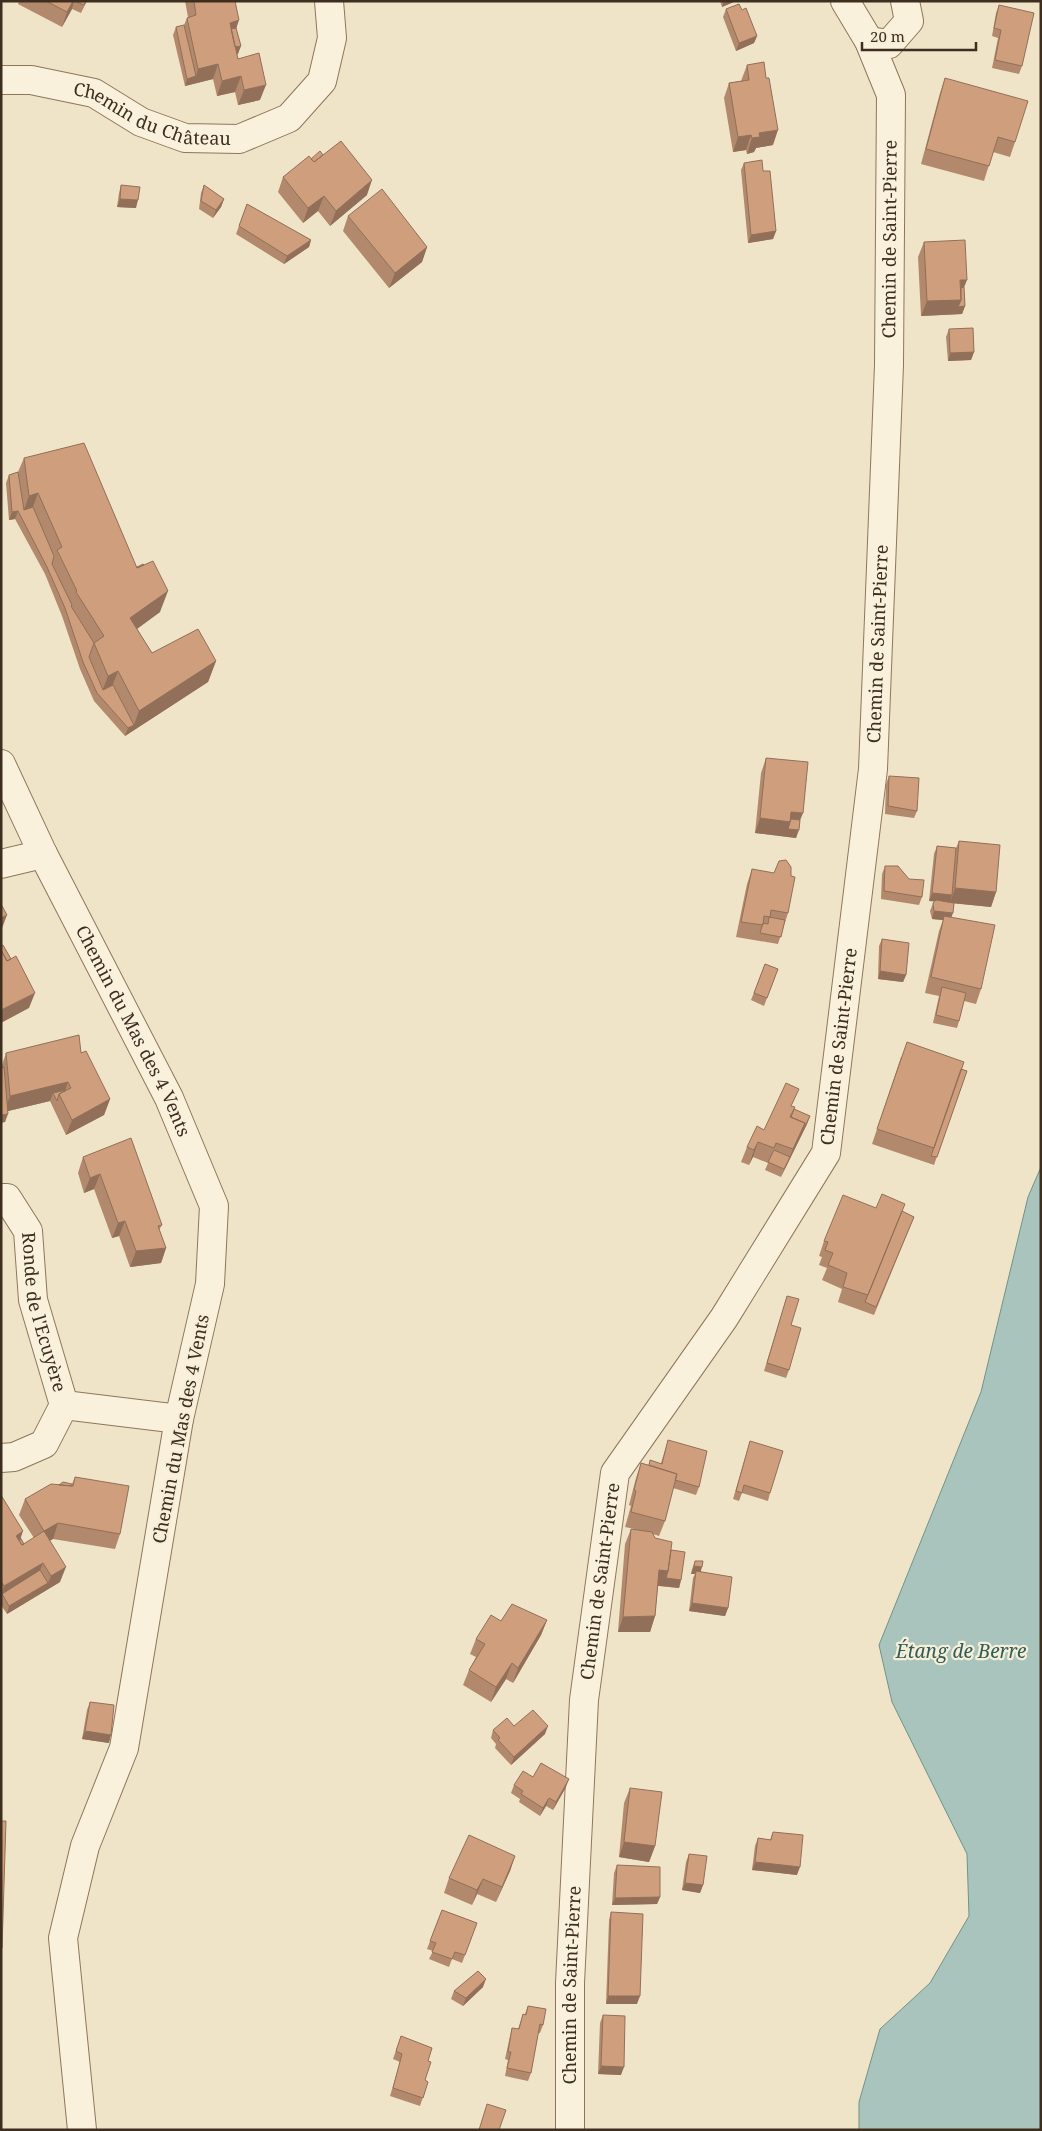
<svg xmlns="http://www.w3.org/2000/svg" width="1042" height="2131" font-family="'Noto Serif',serif">
	<rect width="100%" height="100%" fill="#f0e4c8"/>
	<!-- water -->
	<path fill="#a9c4bc" stroke="#6f938a" d="M1041 1167V2130H859V2102L880 2029 930 1983 969 1916 967 1854 892 1702 879 1645 981 1392 1028 1197Z"/>
	<g fill="none" stroke-linecap="round" stroke-linejoin="round">
		<!-- minor casing -->
		<g stroke="#8d765c" stroke-width="30">
			<g id="minor">
				<path d="M869 41 889 44 909 21 905 1"/>
				<path id="s1" d="M1 80H31L94 93 141 122 185 138 239 139 289 118 322 81 332 38 329 1"/>
				<path id="s2" d="M1 764 43 854 169 1098 214 1206 210 1284 179 1419 124 1748 85 1846 63 1938 82 2130"/>
				<path d="M1 864 43 854"/>
				<path id="s3" d="M1 1198H7L28 1231 33 1300 64 1405 44 1444 14 1457 1 1458"/>
				<path d="M64 1405 179 1419"/>
				<path id="s4" d="M570 2130V1983L584 1700 615 1473 724 1318 826 1153 873 769 889 365 891 95 869 41 845 1"/>
			</g>
		</g>
		<!-- minor -->
		<use href="#minor" stroke="#faf1dc" stroke-width="28"/>
	</g>
	<!-- wall -->
	<path fill="#b2896c" d="M19 1H87L81 13 72 9 62 27 18 4Z
		M185 1H235L238 54H237L238 59 260 100 238 105 235 92 217 96 213 79 185 86 173 35 176 27 184 25 187 18 188 17Z
		M720 1H736L722 7Z
		M999 5 1022 66 1019 74 992 68 998 38 992 36 996 13Z
		M726 9 742 10 757 36 754 43 736 51 723 17Z
		M747 65 773 145 756 148 754 152 747 154 746 150 733 152 724 98 729 83 741 81Z
		M945 78 1015 142 1010 157 993 152 984 181 921 164 940 93Z
		M323 155 367 195 330 226 318 211 303 223 278 192 283 177 311 159Z
		M744 163 763 171 776 231 773 239 748 243 741 170Z
		M121 185 136 208 117 207 119 193Z
		M204 185 224 199 221 207 213 218 199 209 201 193Z
		M247 204 311 240 309 247 284 264 236 234Z
		M348 216 427 247 422 262 389 288 343 231Z
		M924 242 964 287 965 306 962 314 921 316 918 257Z
		M949 329 974 352 971 360 948 361 946 337Z
		M24 458 137 567 160 612 137 629 152 653 216 661 208 682 125 736 94 701 80 669 62 616 45 574 15 519 9 520 6 483 9 475 18 472Z
		M766 758 800 820 796 838 755 833 761 773Z
		M889 776 917 811 914 818 885 814 886 784Z
		M959 841 996 892 991 907 954 903 951 917 981 989 976 1004 964 1001 959 1021 957 1028 933 1023 939 996 925 993 939 931 943 920 932 919 930 911 934 901H929L934 854 937 846 956 848Z
		M885 866 922 897 919 905 881 899 882 874Z
		M752 869 788 913 778 944 736 937 747 884Z
		M882 939 906 975 903 982 878 979 879 946Z
		M765 964 778 969 764 1006 751 1000Z
		M6 1053H81L110 1099 104 1115 66 1135 50 1101 8 1111 5 1122 1 1068Z
		M901 1057 961 1069 967 1071 934 1165 872 1144Z
		M792 1106 794 1109 810 1116 807 1124 781 1177 765 1170 768 1163 753 1157 749 1165 741 1162 747 1147 764 1130Z
		M83 1157 162 1225 159 1230 166 1248 161 1263 130 1267 119 1236 112 1238 94 1189 84 1193 78 1173Z
		M876 1208 902 1211 914 1217 874 1315 838 1302 842 1289 822 1280 827 1268 819 1265 822 1257 819 1256 824 1241Z
		M787 1296 791 1325 789 1370 786 1378 764 1371Z
		M668 1440 699 1487 696 1495 673 1488 665 1521 659 1536 653 1534 655 1538 671 1550 681 1580 679 1588 658 1586 655 1616 650 1632H618L625 1544 631 1529 639 1530 625 1527 631 1506 629 1505 636 1478 641 1463 649 1465 661 1463Z
		M750 1441 770 1493 768 1501 742 1493 739 1501 733 1499Z
		M75 1477 120 1534 115 1549 53 1539 50 1540 60 1582 7 1614 1 1605V1495L24 1544 34 1538 19 1515 25 1499 59 1485 72 1484Z
		M695 1561 701 1571 728 1608 725 1616 689 1611 693 1578 695 1574H691L692 1569Z
		M547 1620 541 1635 513 1683 506 1679 491 1702 463 1685 469 1670 476 1657 470 1654 476 1639 501 1621Z
		M90 1702 109 1743 82 1739 87 1710Z
		M514 1726 545 1734 511 1765 495 1748 496 1744 491 1738 493 1730Z
		M533 1777 566 1787 553 1810 546 1806 540 1816 519 1802 520 1799 511 1793 514 1785Z
		M630 1788 655 1846 649 1862 619 1857 624 1803Z
		M773 1832 797 1875 752 1870 755 1846 758 1838 770 1840Z
		M689 1854 703 1885 700 1893 682 1890 686 1862Z
		M515 1856 510 1871 496 1902 477 1894 472 1905 444 1893 449 1878Z
		M617 1865 660 1897 657 1904 612 1905 614 1873Z
		M442 1910 477 1923 462 1963 452 1959 449 1967 429 1959 433 1951 427 1949Z
		M611 1912 637 2004H606L609 1920Z
		M483 1987 463 2006 451 1999 454 1991Z
		M528 2006 543 2025 540 2033H538L531 2073 528 2081 505 2076 508 2060 505 2059 510 2036 512 2028 518 2029 523 2014H525Z
		M603 2015 621 2075 598 2074 600 2023Z
		M401 2036 428 2061 425 2080 428 2082 420 2106 390 2096 400 2062 393 2059Z"/>
	<!-- shaded-wall -->
	<path fill="#916f58" d="M73 1H74L72 9 62 27 67 12Z
		M724 1H736L722 7Z
		M239 20 234 35 229 37 230 23Z
		M757 36 754 43 736 51 739 43Z
		M241 46 238 54 229 56 231 48Z
		M218 64 213 79 185 86 187 79 196 76 198 69Z
		M241 76 235 92 217 96 222 81Z
		M266 85 260 100 238 105 244 90Z
		M778 130 773 145 756 148 754 152 747 154 752 138 759 133Z
		M751 135 746 150 733 152 738 137Z
		M372 180 367 195 330 226 336 211Z
		M324 196 318 211 303 223 308 208Z
		M120 199 138 200 136 208 117 207Z
		M224 199 221 207 213 218 216 210Z
		M776 231 773 239 748 243 751 235Z
		M311 240 309 247 284 264 287 256Z
		M427 247 422 262 389 288 395 273Z
		M960 280H967L961 295Z
		M961 300 965 306 962 314 921 316 927 301Z
		M974 352 971 360 948 361 950 353Z
		M38 493 30 515 21 518 29 496Z
		M18 511 15 519 9 520 12 512Z
		M168 591 160 612 123 639 130 618Z
		M216 661 208 682 125 736 128 728 134 725 139 711Z
		M118 671 110 692 100 697 108 676Z
		M791 812 803 813 797 828 799 830 796 838 755 833 760 818Z
		M955 888 996 892 991 907 950 903Z
		M932 893 952 895 950 903 929 901Z
		M934 911 953 913 950 921 944 916 943 920 932 919Z
		M7 915 1 931V918Z
		M880 971 906 975 903 982 878 979Z
		M35 993 29 1008 1 1023V1010Z
		M68 1082 63 1097 59 1094 53 1093 50 1101 4 1112 10 1096Z
		M110 1099 104 1115 66 1135 72 1120Z
		M8 1114 5 1122 1 1123V1115Z
		M810 1116 807 1124 781 1177 793 1149 805 1123Z
		M758 1142 753 1157 749 1165 754 1150Z
		M100 1174 94 1189 84 1193 90 1178Z
		M125 1221 119 1236 112 1238 118 1223Z
		M166 1248 161 1263 130 1267 136 1251Z
		M58 1523 53 1539 39 1547 44 1531Z
		M23 1531 18 1546 16 1536Z
		M43 1563 37 1578 2 1594 4 1586Z
		M694 1566 702 1567 700 1574 696 1571 695 1574H691Z
		M66 1567 60 1582 7 1614 9 1606 48 1583 51 1576Z
		M659 1570 668 1571 681 1580 679 1588 653 1585Z
		M692 1603 728 1608 725 1616 689 1611Z
		M655 1616 650 1632H618L623 1617Z
		M547 1620 541 1635 513 1683 518 1668Z
		M512 1663 506 1679 491 1702 496 1687Z
		M548 1726 545 1734 511 1765 514 1757Z
		M85 1731 111 1735 109 1743 82 1739Z
		M569 1779 566 1787 553 1810 556 1802Z
		M549 1798 546 1806 540 1816 543 1808Z
		M624 1842 655 1846 649 1862 619 1857Z
		M515 1856 510 1871 496 1902 502 1887Z
		M755 1862 800 1867 797 1875 752 1870Z
		M483 1879 477 1894 472 1905 477 1890Z
		M685 1883 703 1885 700 1893 682 1890Z
		M660 1897 657 1904 612 1905 615 1898Z
		M486 1979 483 1987 463 2006 466 1998Z
		M608 1996H640L637 2004H606Z
		M601 2066 624 2067 621 2075 598 2074Z"/>
	<!-- building -->
	<path fill="#cf9f7d" stroke="#916f58" d="M46 1H73L67 12Z
		M75 1H86L84 5Z
		M194 1H235L239 20 230 23 238 59 259 53 266 85 244 90 241 76 222 81 218 64 198 69 187 18 196 15Z
		M739 4 742 10 746 8 757 36 739 43 726 9Z
		M999 5 1034 13 1022 66 995 60 1001 30 994 28Z
		M184 25 196 76 187 79 176 27Z
		M236 28 241 46 235 47 231 29Z
		M764 62 766 78H769L778 130 759 133 760 137 752 138 751 135 738 137 729 83 749 80 747 65Z
		M945 78 1028 101 1015 142 998 137 989 166 926 149Z
		M341 141 372 180 336 211 324 196 308 208 283 177 309 156 314 162Z
		M320 151 323 155 314 162 311 159Z
		M762 160 763 171H770L776 231 751 235 744 163Z
		M121 185 140 187 138 200 120 199Z
		M204 185 224 199 216 210 201 201Z
		M382 189 427 247 395 273 348 216Z
		M247 204 311 240 287 256 239 226Z
		M965 240 967 280H960L961 300 927 301 924 242Z
		M964 287 965 306 958 307 961 300V288Z
		M973 328 974 352 950 353 949 329Z
		M84 443 137 568 153 561 168 591 130 618 152 653 198 629 216 661 139 711 118 671 108 676 94 643 104 636 76 592 77 591 57 550 62 547 38 493 29 496 24 458Z
		M18 472 24 510 33 507 54 556 52 564 72 605 71 606 94 643 89 657 103 690 113 685 134 725 128 728 97 693 83 662 65 608 47 567 18 511 12 512 9 475Z
		M143 564 144 565 137 568V567Z
		M766 758 808 762 803 813 791 812 790 822 760 818Z
		M889 776 919 778 917 811 888 806Z
		M791 819 800 820 799 830 788 829Z
		M959 841 1000 845 996 892 955 888Z
		M937 846 956 848 952 895 932 893Z
		M786 860 791 867V876L795 877 788 913 771 910 770 917 764 916 763 925 741 922 752 869 774 873 779 861Z
		M885 866H898L909 879 924 880 922 897 884 891Z
		M936 900 954 903 953 913 934 911 933 903Z
		M1 904 7 915 1 918Z
		M944 916 995 925 981 989 931 977Z
		M769 917 785 920 781 937 760 933 763 923 768 924Z
		M882 939 909 943 906 975 880 971Z
		M3 945 11 959 7 961 1 950V946Z
		M1 950 7 961 16 956 35 993 1 1010Z
		M765 964 778 969 767 998 754 993Z
		M942 987 966 993 959 1021 936 1015Z
		M79 1035 81 1053 86 1051 110 1099 72 1120 59 1094 71 1088 68 1082 10 1096 6 1053Z
		M907 1042 964 1062 934 1148 877 1129Z
		M4 1067 8 1114 1 1115V1068Z
		M961 1069 967 1071 937 1157 931 1156Z
		M786 1083 799 1089 791 1106 795 1107 790 1117 805 1123 793 1149 776 1143 774 1148 758 1142 754 1150 747 1147 757 1126 764 1130Z
		M66 1090 59 1094 57 1101 53 1093Z
		M794 1109 810 1116 803 1130 805 1123 791 1117Z
		M131 1138 162 1225 158 1226 166 1248 136 1251 125 1221 118 1223 100 1174 90 1178 83 1157Z
		M774 1150 790 1157 784 1169 768 1162Z
		M882 1194 905 1204 868 1295 843 1287 847 1273 828 1265 833 1253 825 1250 828 1242 824 1241 843 1195 876 1208Z
		M902 1211 914 1217 876 1307 865 1302Z
		M787 1296 799 1299 791 1325 801 1328 789 1370 767 1363Z
		M668 1440 707 1451 699 1487 675 1480 677 1474 649 1465 650 1460 662 1464Z
		M750 1441 783 1451 770 1493 744 1485 742 1493 736 1491Z
		M641 1463 677 1474 665 1521 631 1512 636 1491 634 1490Z
		M75 1477 129 1486 120 1534 58 1523 44 1531 25 1499 51 1484 73 1486Z
		M63 1482 72 1484V1486L59 1485Z
		M1 1495 23 1531 16 1536 22 1545 44 1531 66 1567 51 1576 43 1563 4 1586 1 1581Z
		M631 1529 652 1532 655 1538 672 1542 668 1571 659 1570 655 1616 623 1617Z
		M21 1539 24 1544 22 1545 19 1540Z
		M671 1550 685 1552 681 1580 666 1578 668 1571Z
		M695 1561H703L702 1567 694 1566Z
		M40 1570 48 1583 9 1606 2 1594Z
		M696 1571 732 1577 728 1608 692 1603Z
		M512 1604 547 1620 518 1668 512 1663 496 1687 469 1670 485 1644 476 1639 491 1615 501 1621Z
		M90 1702 114 1705 111 1735 85 1731Z
		M533 1710 548 1726 514 1757 498 1740 500 1738 493 1730 507 1718 514 1726Z
		M541 1763 569 1779 556 1802 549 1798 543 1808 521 1794 523 1791 514 1785 523 1771 533 1777Z
		M630 1788 662 1792 655 1846 624 1842Z
		M1 1821H6L2 1948H1Z
		M773 1832 803 1835 800 1867 755 1862 758 1838 771 1840Z
		M469 1835 515 1856 502 1887 483 1879 477 1890 449 1878Z
		M689 1854 707 1856 703 1885 685 1883Z
		M617 1865 660 1867V1897L615 1898Z
		M442 1910 477 1923 465 1955 455 1952 452 1959 432 1952 436 1943 430 1941Z
		M611 1912 643 1914 640 1996H608Z
		M478 1971 486 1979 466 1998 454 1991Z
		M528 2006 546 2009 543 2025 540 2024 531 2073 507 2068 511 2052H508L512 2028 519 2029 523 2014 526 2015Z
		M603 2015 625 2016 624 2067 601 2066Z
		M401 2036 432 2048 428 2061 431 2062 425 2080 428 2082 423 2098 393 2088 402 2054 396 2051Z
		M487 2104 506 2110 499 2130H479Z"/>
	<g text-anchor="middle" stroke-width="4.5" stroke-linejoin="round" paint-order="stroke">
		<!-- street labels -->
		<g font-size="18" fill="#3d2e20" stroke="#f7eed8">
			<text dy="6" stroke="none"><textPath href="#s1" startOffset="158">Chemin du Château</textPath></text>
			<text dy="6" stroke="none"><textPath href="#s4" startOffset="1960">Chemin de Saint-Pierre</textPath></text>
			<text dy="6" stroke="none"><textPath href="#s4" startOffset="1555">Chemin de Saint-Pierre</textPath></text>
			<text dy="6" stroke="none"><textPath href="#s2" startOffset="298">Chemin du Mas des 4 Vents</textPath></text>
			<text dy="6" stroke="none"><textPath href="#s4" startOffset="1150">Chemin de Saint-Pierre</textPath></text>
			<text dy="6" stroke="none"><textPath href="#s3" startOffset="128">Ronde de l'Ecuyère</textPath></text>
			<text transform="translate(181 1429) rotate(-79)" y="6">Chemin du Mas des 4 Vents</text>
			<text dy="6" stroke="none"><textPath href="#s4" startOffset="550">Chemin de Saint-Pierre</textPath></text>
			<text dy="6" stroke="none"><textPath href="#s4" startOffset="145">Chemin de Saint-Pierre</textPath></text>
		</g>
		<!-- water labels -->
		<g font-size="19" font-style="italic" fill="#2f5d5a" stroke="#f7eed8">
			<text x="961" y="1658">Étang de Berre</text>
		</g>
	</g>
	<!-- border -->
	<rect width="1042" height="2131" fill="none" stroke="#3d2e20" stroke-width="5"/>
	<!-- scale -->
	<path d="M862 42v8h114v-8" fill="none" stroke="#3d2e20" stroke-width="2.5"/>
	<text x="870" y="42" font-size="15" fill="#3d2e20" stroke="#f7eed8" stroke-width="4" paint-order="stroke">20 m</text>
</svg>
